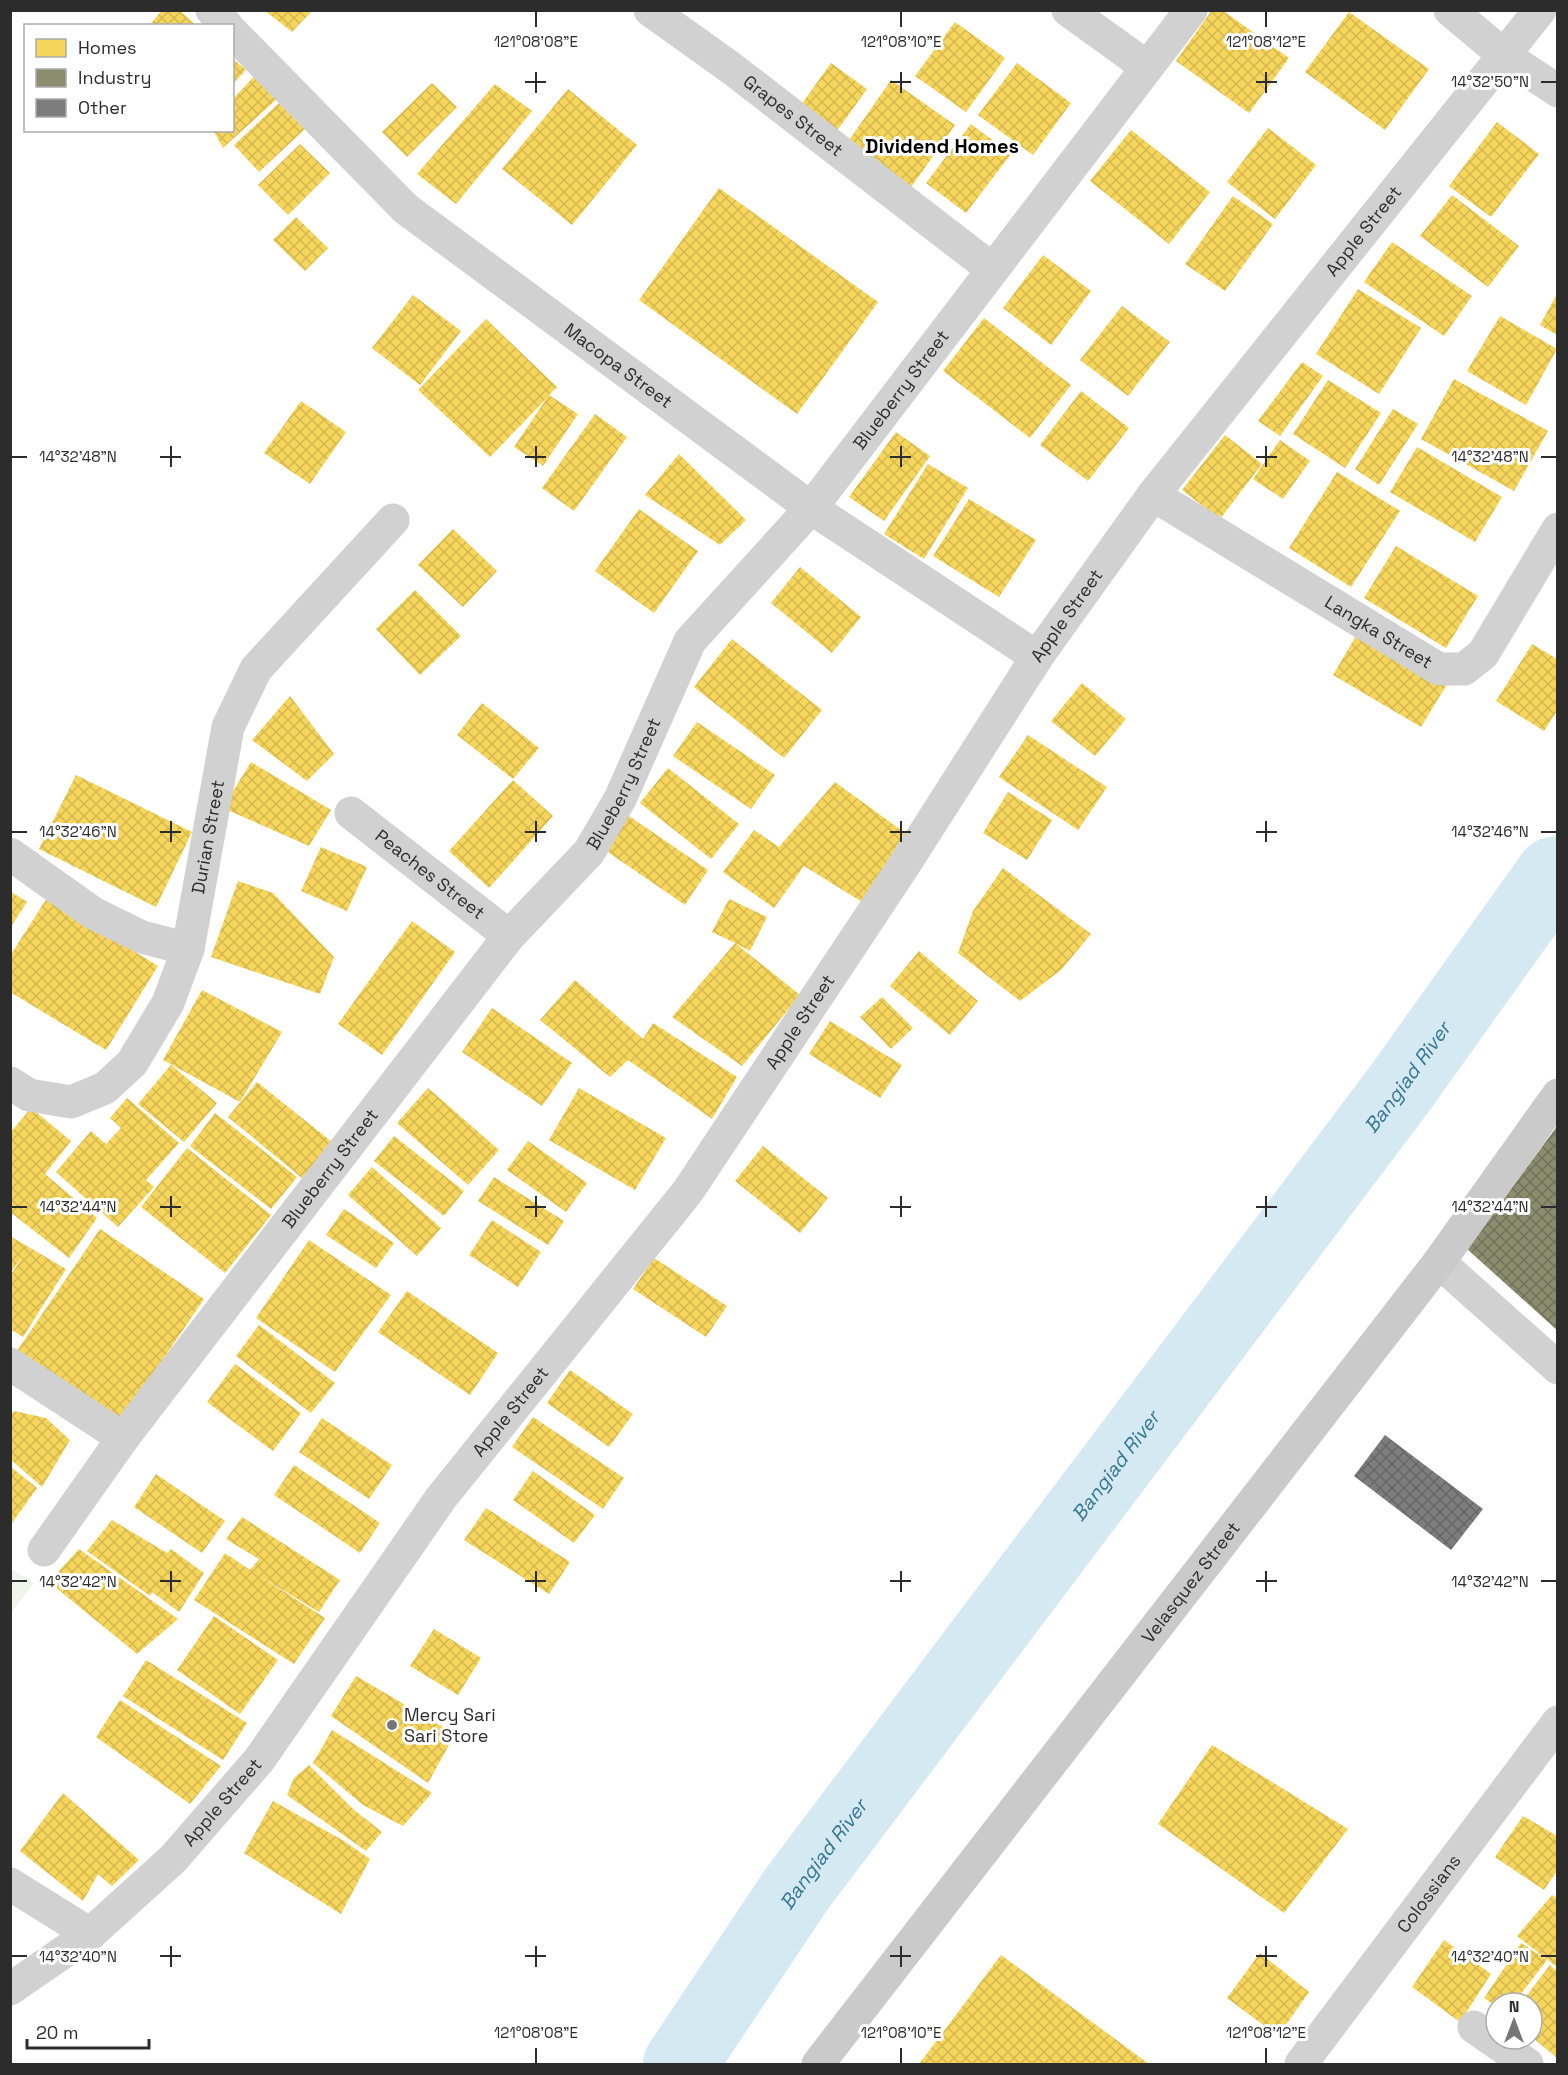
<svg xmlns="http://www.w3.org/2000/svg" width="1568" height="2075" font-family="'Space Grotesk',sans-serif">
	<defs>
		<pattern id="homes-cross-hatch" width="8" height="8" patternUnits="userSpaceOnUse" patternTransform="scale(1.5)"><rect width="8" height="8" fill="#f6d55c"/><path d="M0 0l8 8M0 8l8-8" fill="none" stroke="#d3b750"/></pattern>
		<pattern id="industry-cross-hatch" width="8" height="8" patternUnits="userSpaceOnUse" patternTransform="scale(1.5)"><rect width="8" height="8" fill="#8c8c6e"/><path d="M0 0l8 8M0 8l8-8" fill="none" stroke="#73735b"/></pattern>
		<pattern id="building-cross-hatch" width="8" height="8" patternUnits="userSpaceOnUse" patternTransform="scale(1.5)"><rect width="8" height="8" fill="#7d7d7d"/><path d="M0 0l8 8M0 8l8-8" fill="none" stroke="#676767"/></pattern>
	</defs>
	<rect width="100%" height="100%" fill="#fff"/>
	<!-- green -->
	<path fill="#f0f4ea" d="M11 1569 34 1583 11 1613H10Z"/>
	<!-- homes -->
	<path fill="url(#homes-cross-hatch)" d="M162 10H179L197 26H149Z
		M264 10H313L292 32Z
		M1212 10H1222L1289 58 1249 113 1176 61Z
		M1349 12 1429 69 1385 130 1305 72Z
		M955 22 1005 58 966 112 915 76Z
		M232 58 246 70 232 85Z
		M831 63 867 89 834 135 798 109Z
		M1017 63 1071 103 1033 155 978 115Z
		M261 69 279 97 223 148 213 130H232V100Z
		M891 80 955 125 909 190 845 146Z
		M432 83 457 107 407 157 382 132Z
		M495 84 532 111 456 204 417 174Z
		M568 89 637 145 572 225 502 169Z
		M279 103 305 129 259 172 234 145Z
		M1497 122 1539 154 1491 217 1449 186Z
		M971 124 1011 154 966 213 926 183Z
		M1268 128 1316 165 1275 219 1227 182Z
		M1131 130 1210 192 1169 244 1090 181Z
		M300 144 330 173 288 215 258 185Z
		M719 188 878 302 797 414 639 300Z
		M1452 195 1519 246 1488 287 1420 236Z
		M1233 196 1273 224 1225 291 1185 264Z
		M296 217 328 248 305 271 273 240Z
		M1392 242 1472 296 1444 336 1364 282Z
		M1043 255 1091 291 1051 345 1003 308Z
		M1358 289 1421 328 1379 394 1316 354Z
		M1557 294V335L1540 325Z
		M413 295 461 331 420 385 372 348Z
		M1122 306 1170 342 1128 396 1080 360Z
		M1500 316 1557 349 1526 405 1467 371Z
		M984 318 1071 385 1030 438 943 371Z
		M486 319 557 387 549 395 578 414 543 466 514 447 547 398 490 457 418 390Z
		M1302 362 1323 376 1280 436 1258 421Z
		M1454 379 1548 431 1514 491 1421 439Z
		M1328 380 1381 413 1345 468 1293 434Z
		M1081 391 1129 428 1088 481 1040 445Z
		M301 401 346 432 310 484 264 453Z
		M1393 409 1418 424 1379 485 1355 469Z
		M595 414 627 437 574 511 542 488Z
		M896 432 930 456 884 521 849 497Z
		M1225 435 1262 464 1220 519 1182 490Z
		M1280 440 1310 461 1283 499 1253 479Z
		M1417 447 1502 497 1475 542 1390 492Z
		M679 454 746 520 720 545 645 495Z
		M928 464 968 488 924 559 884 534Z
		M1337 472 1400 511 1351 587 1289 548Z
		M969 499 1036 540 999 597 933 556Z
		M639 509 698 551 654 613 595 571Z
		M453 529 497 571 463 607 418 565Z
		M1396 546 1478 596 1446 648 1364 598Z
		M800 567 861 617 832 653 771 603Z
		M415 590 461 636 420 675 376 629Z
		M1360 629 1449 681 1421 727 1333 675Z
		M732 639 822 710 784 758 694 687Z
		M1532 644 1557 659V711L1544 731 1496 701Z
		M1082 683 1126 719 1095 756 1051 721Z
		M290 696 334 754 307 781 252 740Z
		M482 703 539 748 513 779 457 735Z
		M697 722 775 775 751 809 673 756Z
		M1028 735 1107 787 1078 830 999 777Z
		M251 762 331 810 309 846 223 808Z
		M668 768 739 824 711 859 640 803Z
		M76 775 192 832 156 907 39 849Z
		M513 780 553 816 489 888 449 851Z
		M835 782 905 833 862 902 804 866 774 908 723 872 754 830 779 847Z
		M1008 792 1052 820 1027 860 983 833Z
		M626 814 708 870 685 905 602 848Z
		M321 847 367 867 347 911 301 891Z
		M1003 868 1091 934 1061 970 1020 1001 958 953 973 911Z
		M238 881 273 893 334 957 320 994 211 957Z
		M10 891 27 902 10 928Z
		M47 898 158 966 106 1050 10 992V956Z
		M729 899 767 917 750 951 735 943 800 995 742 1066 672 1017 735 943 712 932Z
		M412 921 455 952 382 1055 338 1024Z
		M919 951 978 1001 950 1035 890 986Z
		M575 980 643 1039 653 1023 737 1077 712 1119 628 1060 610 1077 540 1020Z
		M202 990 282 1032 240 1102 163 1060Z
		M882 997 913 1028 891 1049 860 1017Z
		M492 1008 572 1063 542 1106 462 1052Z
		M830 1021 902 1065 880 1098 809 1054Z
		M171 1065 217 1103 184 1142 138 1104Z
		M257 1082 332 1142 302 1178 228 1117Z
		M428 1088 499 1150 468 1185 397 1123Z
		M579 1088 666 1138 635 1190 549 1140Z
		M127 1098 179 1143 146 1180 154 1187 118 1227 56 1172 91 1131 106 1144 121 1128 110 1118Z
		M31 1108 71 1141 45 1174 97 1218 69 1258 10 1212V1133Z
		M215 1113 297 1177 271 1209 190 1146Z
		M394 1136 464 1191 444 1216 374 1161Z
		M528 1141 587 1183 566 1212 507 1170Z
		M763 1146 828 1198 800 1233 735 1181Z
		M187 1148 271 1215 225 1273 141 1207Z
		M372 1167 441 1228 417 1256 348 1195Z
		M494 1177 564 1221 548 1245 478 1201Z
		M344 1209 394 1243 376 1268 326 1235Z
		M492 1220 541 1252 518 1287 469 1255Z
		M100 1229 204 1299 121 1421 17 1351Z
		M10 1236 66 1269 23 1337 10 1329V1276L24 1255 10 1273Z
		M309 1240 391 1295 335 1372 256 1318Z
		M654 1258 727 1306 706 1337 633 1289Z
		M407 1291 498 1353 470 1395 378 1332Z
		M259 1325 335 1383 311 1413 236 1356Z
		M235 1364 301 1413 273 1451 207 1402Z
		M570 1370 633 1414 609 1447 547 1403Z
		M14 1411 46 1418 70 1440 42 1487 10 1459V1416Z
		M533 1417 624 1478 603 1509 512 1447Z
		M322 1418 392 1465 369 1499 299 1452Z
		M294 1465 380 1523 360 1553 274 1495Z
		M10 1466 37 1488 10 1526Z
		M533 1471 595 1515 574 1543 513 1500Z
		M156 1474 225 1521 202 1553 134 1507Z
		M486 1508 570 1562 549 1594 464 1540Z
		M242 1517 340 1580 319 1612 258 1575 325 1618 294 1664 194 1600 225 1553 250 1570 259 1559 226 1539Z
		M112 1520 167 1553 171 1549 204 1573 179 1612 152 1592 150 1596 87 1551Z
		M79 1549 178 1619 137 1654 49 1582Z
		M214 1616 278 1660 240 1714 177 1670Z
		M434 1629 481 1658 458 1695 410 1666Z
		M146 1660 247 1723 223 1760 123 1696Z
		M356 1676 455 1734 428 1783 331 1716Z
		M120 1700 221 1766 190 1804 96 1737Z
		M332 1730 432 1793 403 1826 363 1805 313 1763Z
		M1212 1745 1348 1829 1284 1913 1158 1824Z
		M309 1765 353 1809 382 1832 366 1851 287 1795 294 1778Z
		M63 1793 139 1860 112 1886 98 1874 83 1901 20 1851Z
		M273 1801 344 1841 370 1859 341 1914 244 1853Z
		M1523 1816 1557 1836V1871L1544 1890 1495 1857Z
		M1552 1895 1557 1898V1967L1517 1936Z
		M1444 1940 1491 1974 1460 2022 1412 1987Z
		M1521 1943 1547 1960 1514 2003H1496V2006L1484 1998Z
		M1260 1953 1309 1992 1278 2036 1227 1998Z
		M1001 1955 1149 2064H919Z
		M1550 1965 1557 1971V2058L1532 2037V2003H1521Z"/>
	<!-- industry -->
	<path fill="url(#industry-cross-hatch)" d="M1558 1125V1331L1467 1249Z"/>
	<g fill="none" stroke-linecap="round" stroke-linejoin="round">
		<!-- river -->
		<path stroke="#d5e9f2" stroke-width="74" id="s1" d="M680 2064 796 1890 1398 1091 1553 874 1558 873"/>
	</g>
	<!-- building -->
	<path fill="url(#building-cross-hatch)" d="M1385 1435 1483 1509 1451 1550 1354 1476Z"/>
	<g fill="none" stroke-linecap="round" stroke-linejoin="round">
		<!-- minor -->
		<g stroke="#d1d1d1" stroke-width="33">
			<path d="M212 10 227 26"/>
			<path id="s2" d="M650 10 731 68 992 269"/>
			<path d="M1068 10 1147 67"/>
			<path d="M1450 10 1505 56 1558 91"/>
			<path id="s3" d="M232 32 406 209 811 508 1037 657"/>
			<path id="s4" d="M1153 495 1439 669H1464L1483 654 1558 529"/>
			<path id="s5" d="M351 813 509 936"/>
			<path d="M10 854 93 913 142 937 188 949"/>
			<path id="s6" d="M10 1083 29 1095 71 1102 105 1088 132 1063 168 1003 188 949 228 727 256 669 393 520"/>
			<path d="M1439 1262 1558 1368"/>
			<path d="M10 1364 123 1438"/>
			<path id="s7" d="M44 1550 123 1438 509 936 589 852 620 799 690 641 811 508 1191 10"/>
			<path d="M10 1884 90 1934"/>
			<path id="s8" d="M10 1989 90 1934 173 1859 259 1760 441 1498 688 1191 903 867 1037 657 1153 495 1540 10"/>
			<path d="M1474 2027 1527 2064"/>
			<path id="s9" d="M1301 2064 1558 1722"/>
		</g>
		<!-- secondary -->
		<path stroke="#cacaca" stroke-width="33" id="s10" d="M818 2064 1439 1262 1558 1095"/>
	</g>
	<!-- ticks -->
	<path fill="none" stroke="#2c2c2c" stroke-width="2" d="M536 12V27M901 12V27M1266 12V27M536 72V93M901 72V93M1266 72V93M525 82H546M890 82H911M1256 82H1277M1541 82H1556M171 446V467M536 446V467M901 446V467M1266 446V467M12 457H27M160 457H181M525 457H546M890 457H911M1256 457H1277M1541 457H1556M171 821V842M536 821V842M901 821V842M1266 821V842M12 832H27M160 832H181M525 832H546M890 832H911M1256 832H1277M1541 832H1556M171 1196V1217M536 1196V1217M901 1196V1217M1266 1196V1217M12 1207H27M160 1207H181M525 1207H546M890 1207H911M1256 1207H1277M1541 1207H1556M171 1571V1592M536 1571V1592M901 1571V1592M1266 1571V1592M12 1581H27M160 1581H181M525 1581H546M890 1581H911M1256 1581H1277M1541 1581H1556M171 1946V1967M536 1946V1967M901 1946V1967M1266 1946V1967M12 1956H27M160 1956H181M525 1956H546M890 1956H911M1256 1956H1277M1541 1956H1556M536 2048V2063M901 2048V2063M1266 2048V2063"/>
	<!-- markers -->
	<circle fill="#767676" stroke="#fff" stroke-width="2" cx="392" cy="1725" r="6"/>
	<g text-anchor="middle" stroke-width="6" stroke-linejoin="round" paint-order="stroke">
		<!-- street labels -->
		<g font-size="18" fill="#2c2c2c" stroke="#fff">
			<text dy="6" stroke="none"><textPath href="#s2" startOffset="178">Grapes Street</textPath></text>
			<text dy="6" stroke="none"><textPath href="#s8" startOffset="2228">Apple Street</textPath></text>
			<text dy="6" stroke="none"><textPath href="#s3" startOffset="512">Macopa Street</textPath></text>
			<text dy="6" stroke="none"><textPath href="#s7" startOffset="1449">Blueberry Street</textPath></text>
			<text dy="6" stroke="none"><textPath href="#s8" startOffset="1742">Apple Street</textPath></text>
			<text dy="6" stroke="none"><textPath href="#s4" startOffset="264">Langka Street</textPath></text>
			<text dy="6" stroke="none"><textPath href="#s7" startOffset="963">Blueberry Street</textPath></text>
			<text dy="6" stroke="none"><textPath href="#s6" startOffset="380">Durian Street</textPath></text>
			<text dy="6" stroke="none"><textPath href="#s5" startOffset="100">Peaches Street</textPath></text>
			<text dy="6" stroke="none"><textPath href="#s8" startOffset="1256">Apple Street</textPath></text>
			<text dy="6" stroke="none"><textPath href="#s7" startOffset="477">Blueberry Street</textPath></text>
			<text dy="6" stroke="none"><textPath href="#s8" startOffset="770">Apple Street</textPath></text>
			<text dy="6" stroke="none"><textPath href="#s10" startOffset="609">Velasquez Street</textPath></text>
			<text dy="6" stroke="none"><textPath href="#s8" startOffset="284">Apple Street</textPath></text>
			<text dy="6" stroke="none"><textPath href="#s9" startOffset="213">Colossians</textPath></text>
		</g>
		<!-- poi labels -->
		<g font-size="18" fill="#2c2c2c" stroke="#fff" text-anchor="start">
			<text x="404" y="1721">Mercy Sari<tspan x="404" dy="21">Sari Store</tspan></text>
		</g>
		<!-- neighbourhood labels -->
		<g font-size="20" font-weight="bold" fill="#000" stroke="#fff">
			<text x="942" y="153">Dividend Homes</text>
		</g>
		<!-- water labels -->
		<g font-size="20" font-style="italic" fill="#377792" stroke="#fff">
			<text dy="7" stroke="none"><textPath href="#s1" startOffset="1226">Bangiad River</textPath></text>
			<text dy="7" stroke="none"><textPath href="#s1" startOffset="740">Bangiad River</textPath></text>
			<text dy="7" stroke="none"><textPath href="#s1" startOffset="254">Bangiad River</textPath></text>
		</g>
	</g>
	<g font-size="15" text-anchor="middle" fill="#2c2c2c" stroke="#fff" stroke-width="6" stroke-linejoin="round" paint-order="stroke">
		<text x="536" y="47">121°08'08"E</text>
		<text x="901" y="47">121°08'10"E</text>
		<text x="1266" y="47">121°08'12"E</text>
		<text x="1490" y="87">14°32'50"N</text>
		<text x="78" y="462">14°32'48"N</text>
		<text x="1490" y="462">14°32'48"N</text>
		<text x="78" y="837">14°32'46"N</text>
		<text x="1490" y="837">14°32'46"N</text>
		<text x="78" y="1212">14°32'44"N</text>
		<text x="1490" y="1212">14°32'44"N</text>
		<text x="78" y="1587">14°32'42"N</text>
		<text x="1490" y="1587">14°32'42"N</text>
		<text x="78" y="1962">14°32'40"N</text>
		<text x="1490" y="1962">14°32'40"N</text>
		<text x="536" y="2038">121°08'08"E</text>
		<text x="901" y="2038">121°08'10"E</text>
		<text x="1266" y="2038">121°08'12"E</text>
	</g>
	<!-- border -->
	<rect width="1568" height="2075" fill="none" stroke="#2c2c2c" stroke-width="24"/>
	<!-- legend -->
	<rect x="24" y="24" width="210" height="108" fill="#ffffff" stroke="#ababab" stroke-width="1.5"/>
	<rect x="36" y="39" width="30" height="18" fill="#f6d55c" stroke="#ababab" stroke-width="1.5"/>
	<text x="78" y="54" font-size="18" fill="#2c2c2c">Homes</text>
	<rect x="36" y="69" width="30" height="18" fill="#8c8c6e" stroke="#ababab" stroke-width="1.5"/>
	<text x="78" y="84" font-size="18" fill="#2c2c2c">Industry</text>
	<rect x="36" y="99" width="30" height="18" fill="#7d7d7d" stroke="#ababab" stroke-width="1.5"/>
	<text x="78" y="114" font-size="18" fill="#2c2c2c">Other</text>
	<!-- north arrow -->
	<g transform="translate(1514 2021)"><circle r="28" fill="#ffffff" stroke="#ababab" stroke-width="1.5"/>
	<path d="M0-4.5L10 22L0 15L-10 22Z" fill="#767676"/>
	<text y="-9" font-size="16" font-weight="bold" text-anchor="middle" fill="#2c2c2c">N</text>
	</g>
	<!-- scale -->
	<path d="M27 2039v9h122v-9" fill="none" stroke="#2c2c2c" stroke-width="3"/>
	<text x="36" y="2039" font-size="18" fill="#2c2c2c" stroke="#ffffff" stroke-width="4.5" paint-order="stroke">20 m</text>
</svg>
